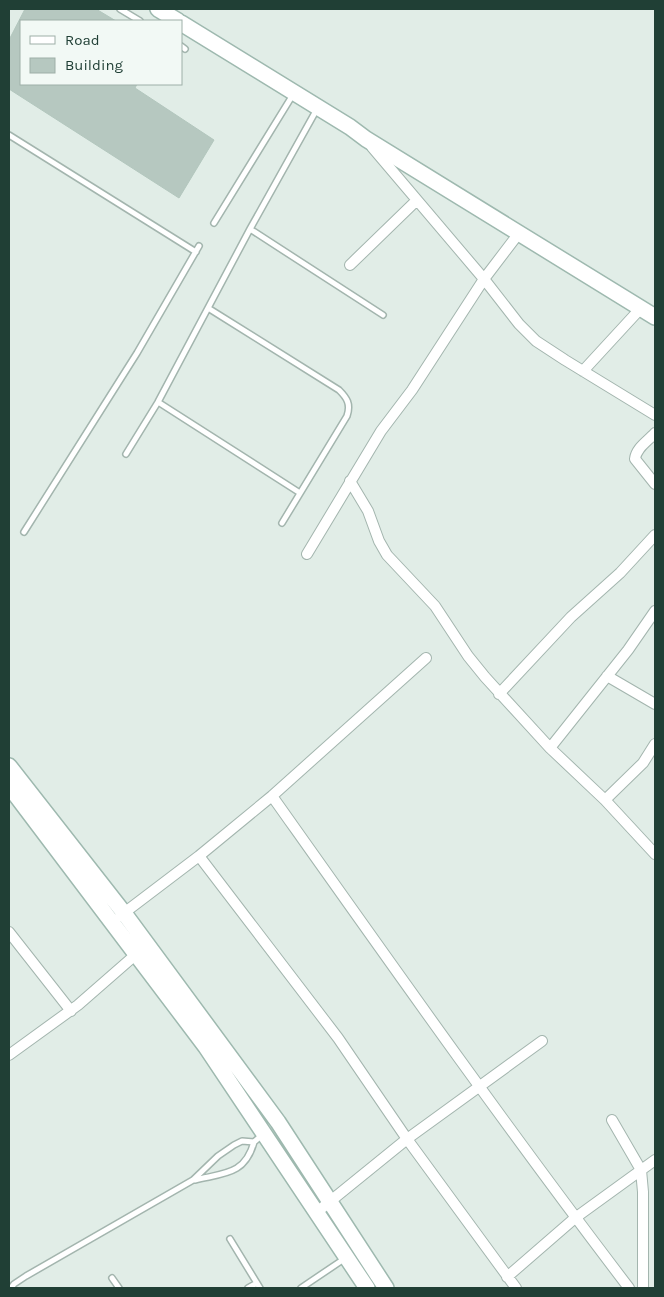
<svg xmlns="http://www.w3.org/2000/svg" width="664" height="1297" font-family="Karla,sans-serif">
	<rect width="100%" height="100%" fill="#e1ede7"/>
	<!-- building -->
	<path fill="#b6c8c0" stroke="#b3c7be" d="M25 9H96L116 21H21V84H137L135 88 214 140 179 198 9 89V40Z"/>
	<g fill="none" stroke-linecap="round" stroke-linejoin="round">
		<!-- lane casing -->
		<g stroke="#a3b5ae" stroke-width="8">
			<path id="lane" d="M120 9 140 21
				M181 46 185 49
				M9 135 196 252
				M214 223 294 93
				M250 229 383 315
				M208 308 339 390C347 398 351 404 347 416L282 523
				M158 402 300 493
				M126 454 158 402 250 229 317 109
				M24 532 137 353 199 246
				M195 1180C224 1173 245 1175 254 1142
				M230 1239 260 1288
				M112 1278 119 1288
				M11 1288 14 1284 26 1276 193 1180 218 1156 234 1145 242 1141 254 1142 262 1135
				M248 1288 257 1283
				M301 1288 344 1259"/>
		</g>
		<!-- street casing -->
		<g stroke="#a3b5ae" stroke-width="12">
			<path id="street" d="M372 147 484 279 519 324 536 341 565 360 655 415
				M350 265 417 200
				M583 371 641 308
				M655 433C648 441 636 448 635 459L655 484
				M350 481 368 511 379 541 387 555 435 606 468 656 485 677 550 748 605 800 655 854
				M307 554 381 431 412 390 484 279 519 233
				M607 676 655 704
				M499 694 571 617 620 573 655 535
				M550 748 628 650 655 611
				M272 796C389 961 506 1127 629 1288
				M605 800 643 763 655 744
				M199 856 338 1038 407 1139 516 1288
				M120 916 199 856 272 796 426 658
				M9 932 71 1011
				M9 1055 78 1005 141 950
				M612 1120 641 1170 643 1192V1288
				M317 1212 407 1139 542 1041
				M507 1277 575 1218 655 1160"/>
		</g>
		<!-- secondary casing -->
		<g stroke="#9eb9af" stroke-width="18">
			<path id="secondary" d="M158 9 178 21
				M181 23 350 127 366 139 655 317
				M9 766 124 913 278 1122 386 1288
				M9 786 206 1047 367 1288"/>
		</g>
		<!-- lane -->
		<use href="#lane" stroke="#fff" stroke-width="5"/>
		<!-- street -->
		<use href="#street" stroke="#fff" stroke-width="10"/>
		<!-- secondary -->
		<use href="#secondary" stroke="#fff" stroke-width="15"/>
	</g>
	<!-- border -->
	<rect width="664" height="1297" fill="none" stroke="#203f35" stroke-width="20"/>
	<!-- legend -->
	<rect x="20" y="20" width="162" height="65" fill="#f2f9f5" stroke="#9eafa8"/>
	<rect x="30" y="36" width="25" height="8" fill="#ffffff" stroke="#9eafa8"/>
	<text x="65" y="45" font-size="15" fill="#203f35">Road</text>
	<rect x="30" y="58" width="25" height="15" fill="#b6c8c0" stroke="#9eafa8"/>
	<text x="65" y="70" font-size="15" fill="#203f35">Building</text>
</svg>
